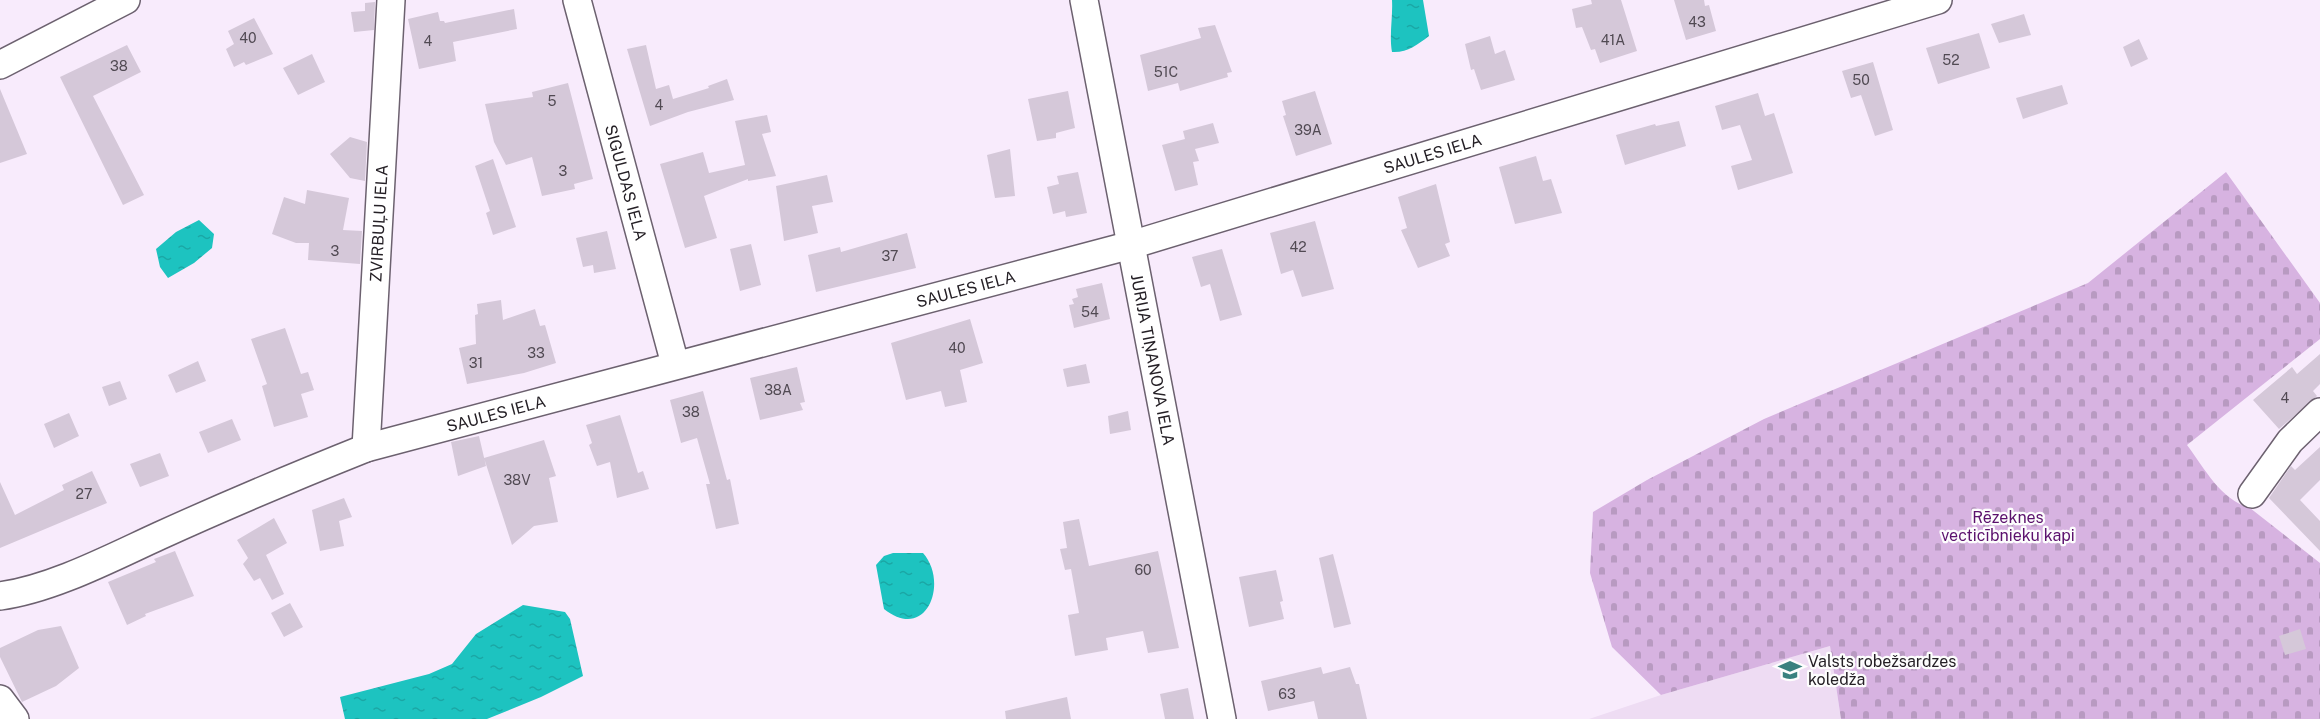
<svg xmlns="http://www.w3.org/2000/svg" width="2320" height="719" font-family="'Public Sans',sans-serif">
	<defs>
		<pattern id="cemetery-stones" width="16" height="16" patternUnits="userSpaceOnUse" patternTransform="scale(1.5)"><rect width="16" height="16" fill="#d7b3e1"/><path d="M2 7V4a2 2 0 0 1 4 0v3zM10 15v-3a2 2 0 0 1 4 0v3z" fill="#b89ac1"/></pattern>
		<pattern id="water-ripples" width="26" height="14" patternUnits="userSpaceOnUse" patternTransform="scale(1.5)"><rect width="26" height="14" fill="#1dc3c0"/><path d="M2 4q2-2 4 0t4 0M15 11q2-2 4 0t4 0" fill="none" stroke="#1aa7a5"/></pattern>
	</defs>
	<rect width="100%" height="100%" fill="#f8ebfc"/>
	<!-- built -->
	<path fill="#eedcf3" d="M1830 646 1841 719H1589L1661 695Z"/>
	<!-- cemetery -->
	<path fill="url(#cemetery-stones)" d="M2226 172 2320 303V339L2187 445C2205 469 2220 499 2250 508L2320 563V719H1841L1830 646 1661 695 1612 647 1590 573 1593 512 1647 480 1764 419 2088 283Z"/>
	<!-- water -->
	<path fill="url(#water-ripples)" d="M1392 0H1423L1429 36C1417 45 1407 53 1392 52 1389 35 1393 17 1392 0Z
		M199 220 214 234 212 248 194 263 168 278 160 267 156 249 176 232Z
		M893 553H923C949 582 927 643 884 609L876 565 884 556Z
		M523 605 565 612 570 619 583 676 541 697 487 719H345L340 697 429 674 452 664 476 634Z"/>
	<!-- building -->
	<path fill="#d5c8d9" d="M1591 0H1621L1637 51 1600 63 1595 49 1591 50 1582 27 1576 28 1572 9 1592 4Z
		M1674 0H1704L1705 6 1709 5 1716 31 1686 40Z
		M375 2 374 30 354 32 351 12 365 11V3Z
		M514 9 517 29 453 42 456 61 419 69 408 19 438 12 440 21H444L445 23Z
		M2024 14 2031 35 1999 43 1991 24Z
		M254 18 273 54 246 65 244 62 234 67 226 49 234 44 228 31Z
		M1215 25 1232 72 1227 73 1228 77 1180 91 1178 83 1148 91 1140 55 1201 38 1198 28Z
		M1979 33 1990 68 1938 84 1926 48Z
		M1490 36 1495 54 1505 50 1515 80 1481 90 1474 69 1471 70 1465 44Z
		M2139 39 2148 59 2131 67 2123 47Z
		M127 45 141 72 93 96 144 195 123 205 60 77Z
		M646 45 656 89 669 85 673 99 709 88 708 86 727 79 734 100 688 112 650 126 627 49Z
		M312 54 325 82 298 95 283 68Z
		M1873 62 1893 130 1875 136 1861 95 1851 98 1842 71Z
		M568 83 593 179 574 184 575 189 542 196 532 157 506 165 494 142 485 104 533 97 532 92Z
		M2062 85 2068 104 2023 119 2016 98Z
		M0 89 27 154 0 163Z
		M1068 91 1075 128 1056 133V138L1037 141 1028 99Z
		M1315 91 1332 144 1296 156 1283 116 1286 115 1282 101Z
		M1758 93 1765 116 1774 113 1793 173 1738 190 1731 166 1752 160 1740 125 1722 130 1715 106Z
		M767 115 771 132 762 134 776 176 748 181V179L704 196 717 238 685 248 660 164 703 152 709 173 745 165 735 121Z
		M1679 121 1686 146 1625 165 1616 135 1655 124 1656 126Z
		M1213 123 1219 143 1195 149 1199 161 1193 162 1198 185 1175 191 1162 145 1185 139 1183 131Z
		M350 137 367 142 365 181 350 178 330 154Z
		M1010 149 1015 196 995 198 987 155Z
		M1536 156 1543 181 1551 179 1562 213 1515 224 1499 167Z
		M493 159 516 227 493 235 486 213 490 211 475 166Z
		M1078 172 1087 213 1066 217 1065 211 1053 214 1047 187 1059 184 1057 176Z
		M827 175 833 202 812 206 818 233 784 241 776 186Z
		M1436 184 1450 242 1445 244 1450 256 1418 268 1401 230 1407 228 1398 197Z
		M307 190 349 198 343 230 362 231 360 264 308 260 309 243H296L272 234 284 197 305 204Z
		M1315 221 1334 289 1302 297 1293 270 1281 274 1270 233Z
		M607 231 616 269 594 273 593 265 583 267 576 238Z
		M907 233 916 268 816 292 808 255 840 247 841 252Z
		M751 244 761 285 740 291 730 249Z
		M1222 249 1242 315 1220 321 1210 284 1201 287 1192 257Z
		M1102 283 1110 319 1074 328 1069 305 1074 304 1072 299 1078 297 1076 289Z
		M501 300 503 320 535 309 540 326 545 325 556 363 524 373 467 384 459 348 476 344 475 315 478 314 477 304Z
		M970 319 983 363 960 370 967 402 945 407 941 391 906 400 891 343Z
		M285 328 301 374 308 372 314 390 301 394 308 417 274 427 262 386 267 384 251 339Z
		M2320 354V384L2313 391 2317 396 2279 429 2253 400 2292 367 2297 374Z
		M198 361 206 381 176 393 168 375Z
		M1086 364 1090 383 1067 387 1063 369Z
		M797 367 805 402 800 403 803 410 760 420 750 378Z
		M120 381 127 399 109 406 102 387Z
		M703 391 727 480 730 479 739 524 716 529 706 484H710L697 438 681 443 670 400Z
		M1128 411 1131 430 1110 434 1108 416Z
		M69 413 79 436 54 448 44 424Z
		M620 415 638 473 643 471 649 489 617 498 610 462 597 466 589 445 592 443 586 425Z
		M232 419 241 440 208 453 199 432Z
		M479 436 486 466 458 476 451 442Z
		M544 440 556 476 549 478 558 522 534 526 512 545 484 458Z
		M2320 447V480L2300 500 2320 521V551L2269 498 2291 466 2295 470Z
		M160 453 169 476 140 487 130 464Z
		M92 471 107 503 0 548V482L15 515 64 490 62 485Z
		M344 498 352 517 339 521 344 546 320 551 312 510Z
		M274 518 287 543 266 555 284 594 272 600 260 578 254 581 243 564 248 558 237 540Z
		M1079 519 1089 566 1158 551 1179 648 1148 653 1143 631 1106 638 1108 650 1075 656 1068 615 1079 613 1071 569 1065 570 1060 549 1067 548 1063 522Z
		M175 551 194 596 145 614 146 616 127 625 108 582 156 562 154 559Z
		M1333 554 1351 624 1334 628 1319 558Z
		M1276 570 1283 601 1280 602 1284 619 1249 627 1239 577Z
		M290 603 303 627 284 637 271 613Z
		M61 626 79 668 56 686 22 702 0 657V648L38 630Z
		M2300 629 2306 649 2285 655 2279 636Z
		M1321 667 1323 674 1350 667 1356 684H1359L1367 719H1318L1314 701 1268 711 1261 681Z
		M1188 688 1194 719H1165L1160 694Z
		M1067 697 1071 719H1006L1005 711Z"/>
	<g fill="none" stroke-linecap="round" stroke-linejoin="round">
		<!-- minor casing -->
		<g stroke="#6c616f" stroke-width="30">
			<g id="minor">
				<path id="s1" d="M577 0 675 364"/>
				<path id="s2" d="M1084 0 1222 719"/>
				<path d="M0 65 126 0"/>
				<path id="s3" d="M366 448 391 0"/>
				<path d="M2252 494 2290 441 2320 412"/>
				<path id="s4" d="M0 596C52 589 111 558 159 536 227 505 296 476 366 448L1131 245 1938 0"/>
				<path d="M0 699 15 719"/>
			</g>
		</g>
		<!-- minor -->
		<use href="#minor" stroke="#fff" stroke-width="27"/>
	</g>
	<!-- icons -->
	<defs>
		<g id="university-bare" transform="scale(1.8)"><path d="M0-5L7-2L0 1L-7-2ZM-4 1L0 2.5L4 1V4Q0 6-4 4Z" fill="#39817f" stroke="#fdfdfd" stroke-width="2.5" paint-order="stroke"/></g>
	</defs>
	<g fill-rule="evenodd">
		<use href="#university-bare" x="1790" y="670"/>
	</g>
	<g text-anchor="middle" stroke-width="4.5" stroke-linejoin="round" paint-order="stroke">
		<!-- number labels -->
		<g font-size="14" fill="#514a53">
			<text x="1697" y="27">43</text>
			<text x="248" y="43">40</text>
			<text x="1613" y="45">41A</text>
			<text x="428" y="46">4</text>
			<text x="1951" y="65">52</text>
			<text x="119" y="71">38</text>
			<text x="1166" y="77">51C</text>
			<text x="1861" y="85">50</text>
			<text x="552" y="106">5</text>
			<text x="659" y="110">4</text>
			<text x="1308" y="135">39A</text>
			<text x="563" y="176">3</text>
			<text x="1298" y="252">42</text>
			<text x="335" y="256">3</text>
			<text x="890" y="261">37</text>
			<text x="1090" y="317">54</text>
			<text x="957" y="353">40</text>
			<text x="536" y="358">33</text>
			<text x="476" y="368">31</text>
			<text x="778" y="395">38A</text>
			<text x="2285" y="403">4</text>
			<text x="691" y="417">38</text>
			<text x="517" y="485">38V</text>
			<text x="84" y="499">27</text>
			<text x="1143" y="575">60</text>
			<text x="1287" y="699">63</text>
		</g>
		<!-- street labels -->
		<g font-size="16" fill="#252026" stroke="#fdfdfd">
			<text dy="6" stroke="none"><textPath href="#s4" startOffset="1502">SAULES IELA</textPath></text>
			<text dy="6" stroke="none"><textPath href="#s1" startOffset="189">SIGULDAS IELA</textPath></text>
			<text dy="6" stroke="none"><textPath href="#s3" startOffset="225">ZVIRBUĻU IELA</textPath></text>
			<text dy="6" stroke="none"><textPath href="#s4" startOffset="1016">SAULES IELA</textPath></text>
			<text dy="6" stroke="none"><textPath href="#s2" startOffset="366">JURIJA TIŅANOVA IELA</textPath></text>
			<text dy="6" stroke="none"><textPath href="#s4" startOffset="530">SAULES IELA</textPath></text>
		</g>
		<!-- park labels -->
		<g font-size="16" fill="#5b116d" stroke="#fdfdfd">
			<text x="2008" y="523">Rēzeknes<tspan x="2008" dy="18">vecticībnieku kapi</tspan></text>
		</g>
		<!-- poi labels -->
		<g font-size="16" fill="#252026" stroke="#fdfdfd" text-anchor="start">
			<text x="1808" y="667">Valsts robežsardzes<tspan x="1808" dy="18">koledža</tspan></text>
		</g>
	</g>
</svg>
